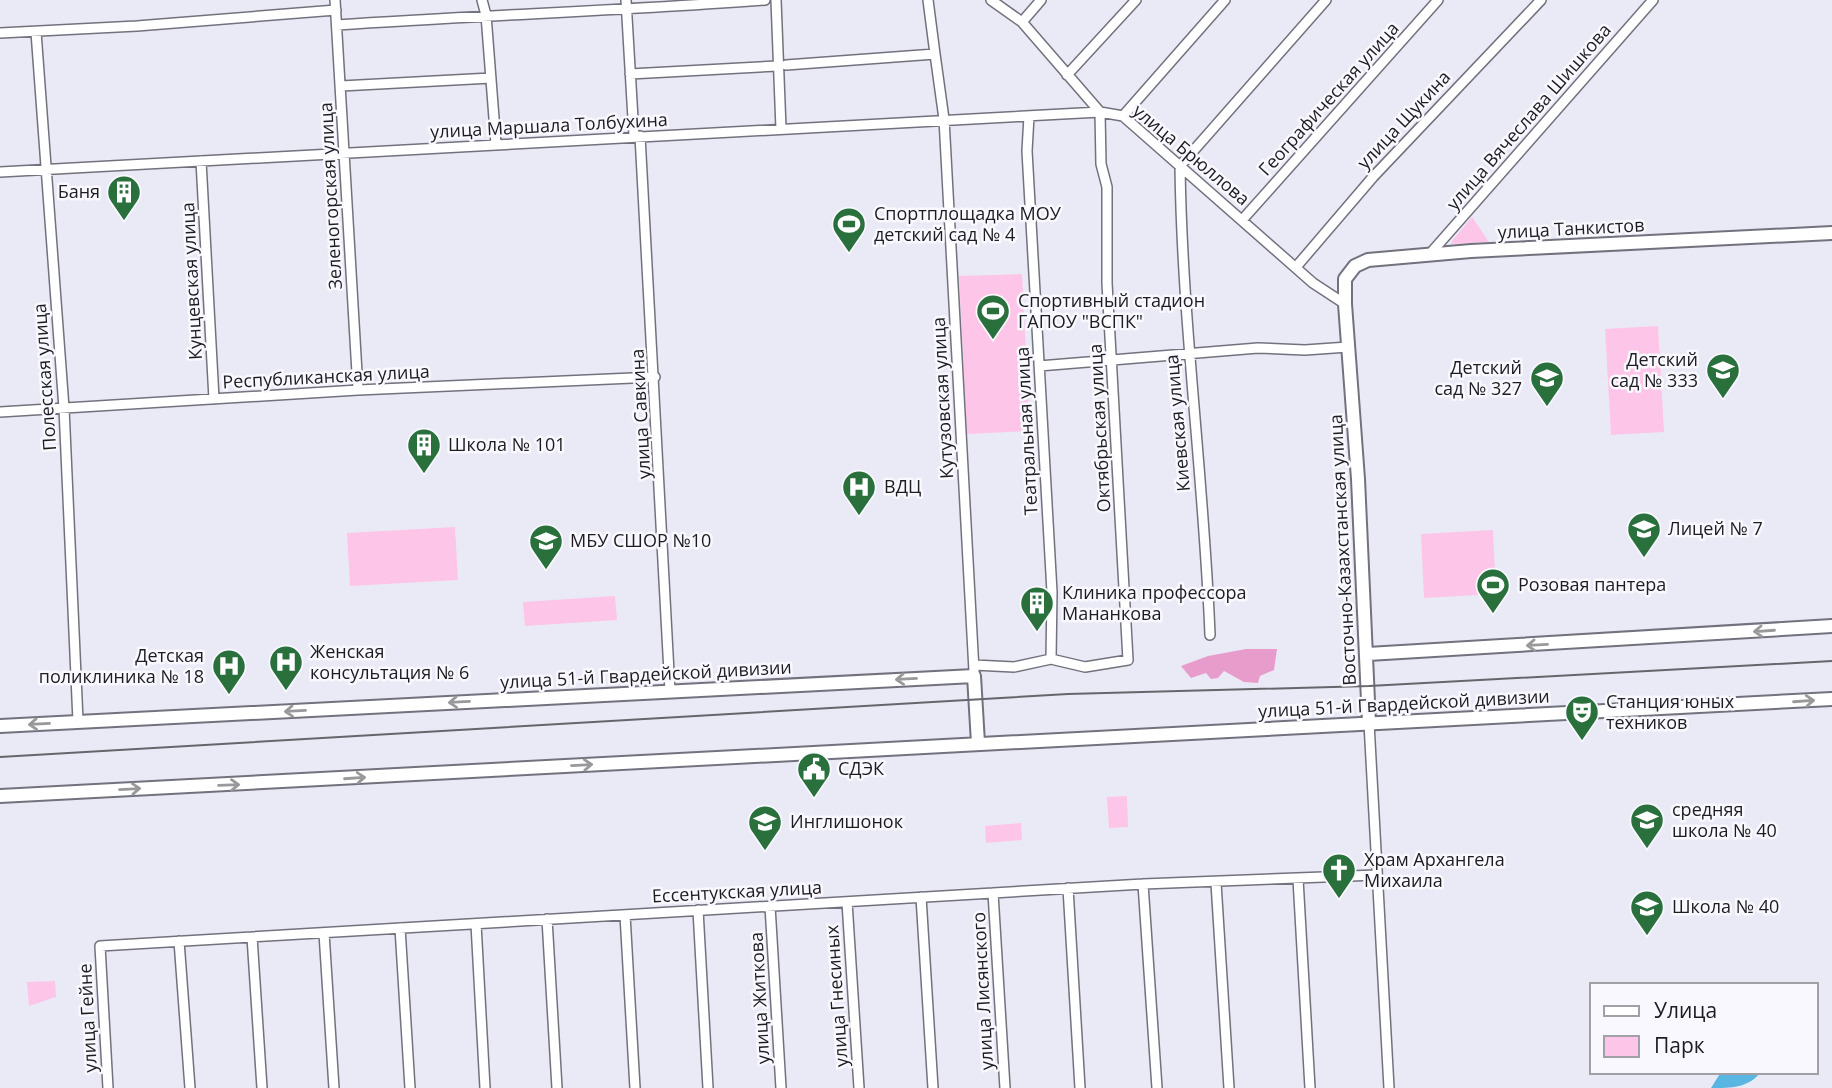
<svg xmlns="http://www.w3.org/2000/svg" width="1832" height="1088" font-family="'Open Sans',sans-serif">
	<rect width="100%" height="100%" fill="#eaeaf7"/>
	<!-- green -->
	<path fill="#fdc5e8" d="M1472 217 1489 242 1451 244 1452 241Z
		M1022 274 1030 431 967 434 959 276Z
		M1658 326 1664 432 1611 435 1605 329Z
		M455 527 458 580 350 586 347 533Z
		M1493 530 1496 594 1424 598 1421 534Z
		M615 596 617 620 525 626 523 602Z
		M1127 796 1128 827 1109 828 1107 797Z
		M1021 823 1022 840 986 843 985 826Z
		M55 981 56 997 29 1006 27 982Z"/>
	<!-- forest -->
	<path fill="#e79ccc" d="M1246 649H1277L1274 670 1260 676 1258 683 1244 682 1224 671 1218 678 1211 679 1206 673 1191 678 1181 666 1208 656Z"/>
	<!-- water -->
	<path fill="#59b6e2" d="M1721 1072H1761C1748 1088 1732 1088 1711 1088Z"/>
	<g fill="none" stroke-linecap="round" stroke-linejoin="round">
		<!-- street casing -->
		<g stroke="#72727e" stroke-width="12">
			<path id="street" d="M335 0 358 390
				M482 0 486 15 496 144
				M626 0 634 136
				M776 0 781 129
				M991 0 1022 22 1100 112
				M1022 22 1041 0
				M337 25C480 15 622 11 765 0
				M36 32 64 408 78 721
				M0 33 137 26 336 10
				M935 54 944 119 974 671
				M786 65 935 54 928 0
				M630 74 777 66
				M1067 75 1136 0
				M341 86 491 78
				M1029 116 1027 151 1052 592 1051 659
				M1123 116 1225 0
				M640 136 670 691
				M201 161 214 399
				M0 172 1100 112 1123 116 1313 283 1345 304
				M1243 219 1438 0
				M1429 255 1653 0
				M1296 267 1373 177 1541 0
				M1039 366 1258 348 1305 350 1348 347
				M0 412 358 390 655 377
				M1210 635C1204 478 1182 323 1180 166L1326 0
				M974 665 1014 667 1051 659 1085 667 1128 660 1107 283V187L1101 164 1100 112
				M1369 723 1389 1088
				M1298 879 1310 1088
				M1216 883 1229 1088
				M1143 884 1157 1088
				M1068 888 1080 1088
				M993 893 1005 1088
				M921 897 933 1088
				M847 902 859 1088
				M770 906 781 1088
				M698 910 708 1088
				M625 915 635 1088
				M547 919 557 1088
				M476 924 485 1088
				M400 928 410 1088
				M324 933 334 1088
				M252 937 262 1088
				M179 941 190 1088
				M108 1088 100 946 1143 884 1377 875"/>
		</g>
		<!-- secondary casing -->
		<g stroke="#72727e" stroke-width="16">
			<path id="secondary" d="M1368 654 1832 626
				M1369 723 1358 479 1345 304V279L1355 266 1368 260 1471 251 1832 233
				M0 726 974 676 978 743
				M0 796 1832 699"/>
		</g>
		<!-- street -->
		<use href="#street" stroke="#fff" stroke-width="9"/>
		<!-- secondary -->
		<use href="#secondary" stroke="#fff" stroke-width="12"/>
		<!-- tram -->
		<path stroke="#65656c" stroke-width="2" d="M0 757 1068 694 1369 686 1832 661"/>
	</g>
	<!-- one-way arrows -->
	<defs><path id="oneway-shaft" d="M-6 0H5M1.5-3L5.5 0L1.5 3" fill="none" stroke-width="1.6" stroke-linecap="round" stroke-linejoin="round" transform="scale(1.75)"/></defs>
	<g stroke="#99999b">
		<use href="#oneway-shaft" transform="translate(1764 631) rotate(176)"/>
		<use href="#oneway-shaft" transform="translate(1537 645) rotate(177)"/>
		<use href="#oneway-shaft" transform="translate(906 679) rotate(177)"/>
		<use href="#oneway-shaft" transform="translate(1804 701) rotate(-4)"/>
		<use href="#oneway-shaft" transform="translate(459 702) rotate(177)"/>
		<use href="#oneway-shaft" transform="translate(295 711) rotate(177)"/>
		<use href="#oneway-shaft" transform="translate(39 724) rotate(177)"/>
		<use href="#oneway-shaft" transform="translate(582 765) rotate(-3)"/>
		<use href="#oneway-shaft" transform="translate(355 778) rotate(-4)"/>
		<use href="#oneway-shaft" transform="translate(229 785) rotate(-2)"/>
		<use href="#oneway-shaft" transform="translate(130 789) rotate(-3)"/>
	</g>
	<!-- icons -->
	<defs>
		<g id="building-pin" transform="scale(1.75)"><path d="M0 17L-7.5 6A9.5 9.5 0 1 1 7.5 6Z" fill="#29703d" stroke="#f8f8fe"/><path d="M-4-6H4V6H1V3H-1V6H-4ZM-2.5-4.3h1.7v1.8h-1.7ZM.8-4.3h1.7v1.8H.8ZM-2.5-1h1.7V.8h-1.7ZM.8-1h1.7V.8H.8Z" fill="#fff"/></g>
		<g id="stadium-pin" transform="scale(1.75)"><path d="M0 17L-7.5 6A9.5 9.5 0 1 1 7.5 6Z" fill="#29703d" stroke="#f8f8fe"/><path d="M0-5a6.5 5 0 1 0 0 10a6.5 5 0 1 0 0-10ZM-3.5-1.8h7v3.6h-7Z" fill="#fff"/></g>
		<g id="school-pin" transform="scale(1.75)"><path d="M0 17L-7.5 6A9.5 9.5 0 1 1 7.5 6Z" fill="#29703d" stroke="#f8f8fe"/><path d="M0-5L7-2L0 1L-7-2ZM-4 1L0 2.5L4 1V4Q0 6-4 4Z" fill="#fff"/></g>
		<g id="hospital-pin" transform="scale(1.75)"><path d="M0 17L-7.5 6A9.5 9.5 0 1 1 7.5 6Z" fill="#29703d" stroke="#f8f8fe"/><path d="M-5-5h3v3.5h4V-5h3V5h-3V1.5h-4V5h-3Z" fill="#fff"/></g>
		<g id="theatre-pin" transform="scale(1.75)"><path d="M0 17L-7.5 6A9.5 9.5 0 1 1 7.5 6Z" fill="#29703d" stroke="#f8f8fe"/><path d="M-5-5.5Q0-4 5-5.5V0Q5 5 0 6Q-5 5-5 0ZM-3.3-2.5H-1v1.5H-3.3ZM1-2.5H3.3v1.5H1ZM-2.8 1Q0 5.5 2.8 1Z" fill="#fff"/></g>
		<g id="civic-pin" transform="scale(1.75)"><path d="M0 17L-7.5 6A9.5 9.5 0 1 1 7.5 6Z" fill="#29703d" stroke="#f8f8fe"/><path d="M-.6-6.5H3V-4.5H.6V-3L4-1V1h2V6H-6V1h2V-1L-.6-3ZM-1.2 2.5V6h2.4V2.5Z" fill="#fff"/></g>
		<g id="church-pin" transform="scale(1.75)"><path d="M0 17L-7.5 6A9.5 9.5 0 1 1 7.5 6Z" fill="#29703d" stroke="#f8f8fe"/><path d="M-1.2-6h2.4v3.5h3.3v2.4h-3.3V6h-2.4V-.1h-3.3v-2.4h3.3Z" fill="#fff"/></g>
	</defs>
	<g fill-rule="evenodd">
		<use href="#building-pin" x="124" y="192"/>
		<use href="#stadium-pin" x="849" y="224"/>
		<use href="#stadium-pin" x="993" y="311"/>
		<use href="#school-pin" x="1723" y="370"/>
		<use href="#school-pin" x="1547" y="378"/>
		<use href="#building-pin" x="424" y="445"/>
		<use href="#hospital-pin" x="859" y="487"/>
		<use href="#school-pin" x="1644" y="529"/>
		<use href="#school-pin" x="546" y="541"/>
		<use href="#stadium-pin" x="1493" y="585"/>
		<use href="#building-pin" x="1037" y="603"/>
		<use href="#hospital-pin" x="286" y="662"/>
		<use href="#hospital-pin" x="229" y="666"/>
		<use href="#theatre-pin" x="1582" y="712"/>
		<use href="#civic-pin" x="814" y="769"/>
		<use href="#school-pin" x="1647" y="820"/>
		<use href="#school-pin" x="765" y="822"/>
		<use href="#church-pin" x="1339" y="870"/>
		<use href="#school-pin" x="1647" y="907"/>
	</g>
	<g text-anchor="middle" stroke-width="5" stroke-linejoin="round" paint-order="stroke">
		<!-- street labels -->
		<g font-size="18" fill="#1c1c21" stroke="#f8f8fe">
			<text transform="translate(1329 99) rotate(-48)" y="6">Географическая улица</text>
			<text transform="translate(1529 117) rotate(-49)" y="6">улица Вячеслава Шишкова</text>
			<text transform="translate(1404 120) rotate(-47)" y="6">улица Щукина</text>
			<text transform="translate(549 126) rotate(-3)" y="6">улица Маршала Толбухина</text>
			<text transform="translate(1191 155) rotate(40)" y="6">улица Брюллова</text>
			<text transform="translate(331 196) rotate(-93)" y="6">Зеленогорская улица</text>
			<text transform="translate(1571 229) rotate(-3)" y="6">улица Танкистов</text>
			<text transform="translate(192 281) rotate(-93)" y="6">Кунцевская улица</text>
			<text transform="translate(45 377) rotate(-94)" y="6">Полесская улица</text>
			<text transform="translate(326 377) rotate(-3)" y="6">Республиканская улица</text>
			<text transform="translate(943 398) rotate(-93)" y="6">Кутузовская улица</text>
			<text transform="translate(641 414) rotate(-93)" y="6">улица Савкина</text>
			<text transform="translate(1178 423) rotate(-95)" y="6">Киевская улица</text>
			<text transform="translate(1100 428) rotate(-93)" y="6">Октябрьская улица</text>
			<text transform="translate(1027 431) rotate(-93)" y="6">Театральная улица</text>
			<text transform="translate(1343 550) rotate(-93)" y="6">Восточно-Казахстанская улица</text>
			<text transform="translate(646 675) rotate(-3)" y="6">улица 51-й Гвардейской дивизии</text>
			<text transform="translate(1404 704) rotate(-3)" y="6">улица 51-й Гвардейской дивизии</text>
			<text transform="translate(737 892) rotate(-3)" y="6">Ессентукская улица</text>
			<text transform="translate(983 991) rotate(-93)" y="6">улица Лисянского</text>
			<text transform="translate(837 996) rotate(-94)" y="6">улица Гнесиных</text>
			<text transform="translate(760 998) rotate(-93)" y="6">улица Житкова</text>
			<text transform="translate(88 1018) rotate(-93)" y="6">улица Гейне</text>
		</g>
		<!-- poi labels -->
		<g font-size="18" fill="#1c1c21" stroke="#f8f8fe" text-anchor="start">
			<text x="100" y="198" text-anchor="end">Баня</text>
			<text x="874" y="220">Спортплощадка МОУ<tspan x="874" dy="21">детский сад № 4</tspan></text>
			<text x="1018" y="307">Спортивный стадион<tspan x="1018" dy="21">ГАПОУ "ВСПК"</tspan></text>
			<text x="1698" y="366" text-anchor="end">Детский<tspan x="1698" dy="21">сад № 333</tspan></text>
			<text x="1522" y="374" text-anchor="end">Детский<tspan x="1522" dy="21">сад № 327</tspan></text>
			<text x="448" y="451">Школа № 101</text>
			<text x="884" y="493">ВДЦ</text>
			<text x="1668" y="535">Лицей № 7</text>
			<text x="570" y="547">МБУ СШОР №10</text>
			<text x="1518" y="591">Розовая пантера</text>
			<text x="1062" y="599">Клиника профессора<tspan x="1062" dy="21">Мананкова</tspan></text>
			<text x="310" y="658">Женская<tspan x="310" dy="21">консультация № 6</tspan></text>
			<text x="204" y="662" text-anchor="end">Детская<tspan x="204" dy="21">поликлиника № 18</tspan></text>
			<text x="1606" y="708">Станция юных<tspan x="1606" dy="21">техников</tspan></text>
			<text x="838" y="775">СДЭК</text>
			<text x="1672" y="816">средняя<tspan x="1672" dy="21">школа № 40</tspan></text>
			<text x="790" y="828">Инглишонок</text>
			<text x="1364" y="866">Храм Архангела<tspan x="1364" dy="21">Михаила</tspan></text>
			<text x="1672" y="913">Школа № 40</text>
		</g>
	</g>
	<!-- legend -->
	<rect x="1590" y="983" width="228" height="91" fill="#f8f8fe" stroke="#a0a0a6" stroke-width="2"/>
	<rect x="1604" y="1006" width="35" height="10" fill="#ffffff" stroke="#a0a0a6" stroke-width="2"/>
	<text x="1654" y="1018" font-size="21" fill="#1c1c21">Улица</text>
	<rect x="1604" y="1036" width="35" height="21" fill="#fdc5e8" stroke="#a0a0a6" stroke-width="2"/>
	<text x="1654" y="1053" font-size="21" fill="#1c1c21">Парк</text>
</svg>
